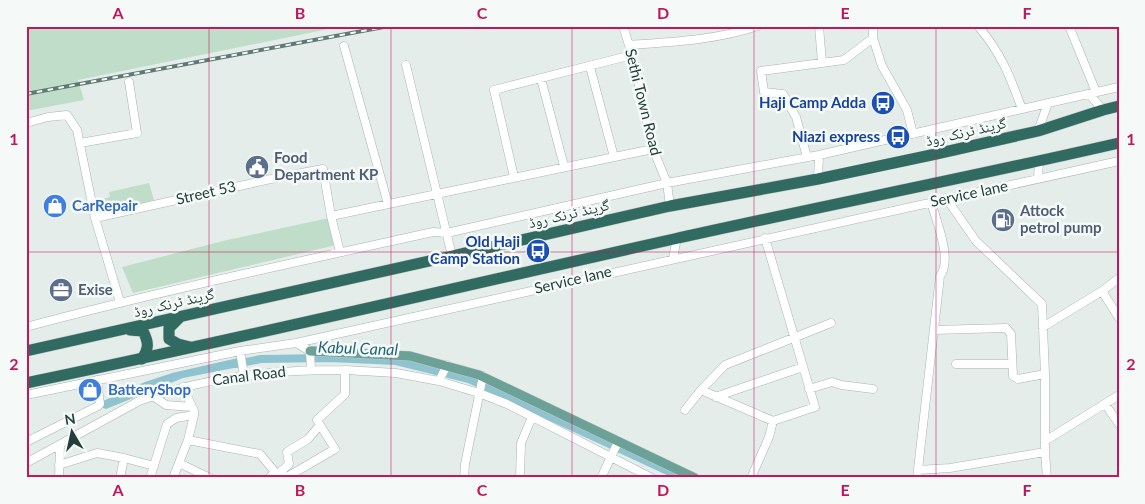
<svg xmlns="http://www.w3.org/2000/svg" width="1145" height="504" font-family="Lato,'Noto Naskh Arabic',sans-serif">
	<rect width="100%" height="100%" fill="#e5edea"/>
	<!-- green -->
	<path fill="#bfddc8" d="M26 26H343L78 80 84 100 26 111Z
		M149 183 154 200 104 213 102 199 110 197 109 192Z
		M329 218 336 245 133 293 122 267 223 241Z"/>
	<!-- water -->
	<path fill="#90c3d0" d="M238 358 239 367 183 378 106 409 103 408V401L145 382 172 373Z"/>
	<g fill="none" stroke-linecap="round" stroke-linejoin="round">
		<!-- canal -->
		<path stroke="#90c3d0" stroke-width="8" d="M236 364 261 359 330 358 396 361 469 379 683 478"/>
		<!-- minor casing -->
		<g stroke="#a7b5b1" stroke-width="9">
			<path id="minor" d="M623 26 632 55 653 149 667 183 670 206
				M819 26 822 63
				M978 26C1001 53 1010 76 1022 109
				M1069 26 1096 92
				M873 38 882 66 907 110 913 134
				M629 45C673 42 716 40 758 26
				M344 46 388 204
				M406 65 452 256
				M590 67 614 157
				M541 79 564 166
				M1089 94 1103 110
				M26 123 48 117 67 115 77 130 95 218 120 302
				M930 130 936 154
				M1038 131 1048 103
				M80 143 137 133 129 82
				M807 157 796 117 783 94 764 92 761 71 844 60 873 38V26
				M514 177 494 90 632 55
				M818 179 819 155
				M1038 179 1039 161
				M946 198 976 241 1042 304 1045 374V452L1047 478
				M331 216 653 149
				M95 218 280 177 323 169 331 216 340 252
				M673 258 677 238
				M1102 291 1119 318
				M26 327C161 291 297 262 433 232L447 233 667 183 819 155 1119 87
				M1043 327 1102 291 1119 278
				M934 330 1006 328 1011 334 1013 376 1018 379 1045 374
				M296 343 310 351 311 370
				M240 351 244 375
				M956 364H1012
				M345 370 396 373 439 381 479 393 507 404 652 478
				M439 381 447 365
				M809 389 832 382 841 385 873 389
				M26 395 240 351 296 343 1119 161
				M153 396 166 405 192 407
				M715 397 803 367
				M1105 404 1119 424
				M685 410 701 390
				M773 421 701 390 725 365 831 323
				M188 440 260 454 275 472
				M1045 441 1119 395
				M26 442 98 406 100 404 97 380
				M26 463 139 401C210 376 270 370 345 370V394L317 420 335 449 287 477 275 472 269 478
				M179 463 210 478
				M59 465 97 453 124 458 154 466
				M918 470 950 468 1045 452
				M278 474 289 464 287 452 308 439 320 425
				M59 478 60 446
				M120 478 124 458
				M150 478 167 424 176 418 194 415
				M173 478 188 440 194 415V411L183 387
				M464 478 465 464 483 376
				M520 478 521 443 532 417
				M601 478 618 442
				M751 478 769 437 773 421 815 407 765 238
				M917 478 940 276C953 260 936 220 931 202"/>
		</g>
		<!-- major casing -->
		<g stroke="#c2c9c8" stroke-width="10">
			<path id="major" d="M310 351 410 356 479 375 695 478"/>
		</g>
		<!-- highway casing -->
		<g stroke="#c2c9c8" stroke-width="12">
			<path id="highway" d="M180 317 169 328V339L178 344 190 347
				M130 330 143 331C149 343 149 348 142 359
				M26 351 452 256 670 206 818 179 936 154 1038 131 1103 110 1119 106
				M26 383C243 338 458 287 674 239 822 206 971 177 1119 143"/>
		</g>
		<!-- minor -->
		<use href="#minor" stroke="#fff" stroke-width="8"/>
		<!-- major -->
		<use href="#major" stroke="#6ba196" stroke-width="9"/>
		<!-- highway -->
		<use href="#highway" stroke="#316a61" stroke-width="11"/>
		<!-- rail casing -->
		<g stroke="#5f7a74" stroke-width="4">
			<path id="rail" d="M26 94 389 26"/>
		</g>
		<!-- rail -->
		<use href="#rail" stroke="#f5faf8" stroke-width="2" stroke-dasharray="5.5" stroke-linecap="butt"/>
	</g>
	<!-- grid -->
	<path fill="none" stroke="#c2185b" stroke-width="1" stroke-opacity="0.55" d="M209 26V478M391 26V478M572 26V478M754 26V478M936 26V478M26 252H1119"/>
	<!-- icons -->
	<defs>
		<g id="bus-disc" transform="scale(1.25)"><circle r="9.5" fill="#1a4fb4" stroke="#f5faf8"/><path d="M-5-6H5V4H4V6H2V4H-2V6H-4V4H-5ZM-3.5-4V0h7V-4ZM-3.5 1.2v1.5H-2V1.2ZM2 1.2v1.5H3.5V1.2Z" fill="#fff"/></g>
		<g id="civic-disc" transform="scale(1.25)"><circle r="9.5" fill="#5c6f8a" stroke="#f5faf8"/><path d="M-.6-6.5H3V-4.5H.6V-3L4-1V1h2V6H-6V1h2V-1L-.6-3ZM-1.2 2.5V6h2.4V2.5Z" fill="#fff"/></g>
		<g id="shop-disc" transform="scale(1.25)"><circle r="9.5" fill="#3f7fe0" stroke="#f5faf8"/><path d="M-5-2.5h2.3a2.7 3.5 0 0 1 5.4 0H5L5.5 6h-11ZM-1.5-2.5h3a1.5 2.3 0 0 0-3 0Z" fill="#fff"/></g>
		<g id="fuel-disc" transform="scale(1.25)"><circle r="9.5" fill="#5c6f8a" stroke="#f5faf8"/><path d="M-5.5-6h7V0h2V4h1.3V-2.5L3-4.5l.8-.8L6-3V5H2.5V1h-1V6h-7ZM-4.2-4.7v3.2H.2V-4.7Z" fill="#fff"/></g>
		<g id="office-disc" transform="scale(1.25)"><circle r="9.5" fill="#5c6f8a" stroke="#f5faf8"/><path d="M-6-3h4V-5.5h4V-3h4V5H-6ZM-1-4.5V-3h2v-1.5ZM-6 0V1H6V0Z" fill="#fff"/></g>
	</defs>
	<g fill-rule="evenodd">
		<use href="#bus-disc" x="883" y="103"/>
		<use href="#bus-disc" x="898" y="137"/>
		<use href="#civic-disc" x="257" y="167"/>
		<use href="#shop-disc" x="55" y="206"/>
		<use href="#fuel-disc" x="1003" y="220"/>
		<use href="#bus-disc" x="538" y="251"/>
		<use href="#office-disc" x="61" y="290"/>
		<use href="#shop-disc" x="90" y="390"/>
	</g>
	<g text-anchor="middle" stroke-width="5" stroke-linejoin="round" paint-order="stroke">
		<!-- street labels -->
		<g font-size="15" fill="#243f39" stroke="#f5faf8">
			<text transform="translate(643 102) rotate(76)" y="5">Sethi Town Road</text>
			<text transform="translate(966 132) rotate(-13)" y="5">گرینڈ ٹرنک روڈ</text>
			<text transform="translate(206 193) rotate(-13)" y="5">Street 53</text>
			<text transform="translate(969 194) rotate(-12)" y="5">Service lane</text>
			<text transform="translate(569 214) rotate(-13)" y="5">گرینڈ ٹرنک روڈ</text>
			<text transform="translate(573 280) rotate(-13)" y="5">Service lane</text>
			<text transform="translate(174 303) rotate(-13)" y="5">گرینڈ ٹرنک روڈ</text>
			<text transform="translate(249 376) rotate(-7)" y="5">Canal Road</text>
		</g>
		<!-- transit labels -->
		<g font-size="15" font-weight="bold" fill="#164399" stroke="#f5faf8" text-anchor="end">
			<text x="866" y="108">Haji Camp Adda</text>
			<text x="880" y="142">Niazi express</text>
			<text x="520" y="247">Old Haji<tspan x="520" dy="17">Camp Station</tspan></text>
		</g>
		<!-- service labels -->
		<g font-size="15" font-weight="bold" fill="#4e5e75" stroke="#f5faf8" text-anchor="start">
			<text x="274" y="163">Food<tspan x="274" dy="17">Department KP</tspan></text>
			<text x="1020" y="216">Attock<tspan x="1020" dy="17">petrol pump</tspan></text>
			<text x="78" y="295">Exise</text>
		</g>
		<!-- shop labels -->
		<g font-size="15" font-weight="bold" fill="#366cbe" stroke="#f5faf8" text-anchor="start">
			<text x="72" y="211">CarRepair</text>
			<text x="108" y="395">BatteryShop</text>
		</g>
		<!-- water labels -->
		<g font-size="16" font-style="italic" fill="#206679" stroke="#f5faf8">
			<text transform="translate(358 348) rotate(2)" y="6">Kabul Canal</text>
		</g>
	</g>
	<!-- border -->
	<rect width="1145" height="504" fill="none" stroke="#f5faf8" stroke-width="55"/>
	<!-- north arrow -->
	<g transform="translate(72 432) rotate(351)" stroke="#f5faf8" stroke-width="4" paint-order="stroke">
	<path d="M0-4L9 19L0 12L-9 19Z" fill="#243f39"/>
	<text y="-8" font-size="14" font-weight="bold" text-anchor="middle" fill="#243f39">N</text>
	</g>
	<rect x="28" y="28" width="1090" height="448" fill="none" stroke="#c2185b" stroke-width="2"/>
	<g font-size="16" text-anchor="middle" font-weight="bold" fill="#c2185b">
		<text x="118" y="19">A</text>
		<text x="300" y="19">B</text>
		<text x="482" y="19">C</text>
		<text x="663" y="19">D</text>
		<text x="845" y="19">E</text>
		<text x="1027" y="19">F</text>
		<text x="14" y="145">1</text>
		<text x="1131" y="145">1</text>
		<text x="14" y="370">2</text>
		<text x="1131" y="370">2</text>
		<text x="118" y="496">A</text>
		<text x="300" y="496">B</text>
		<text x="482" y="496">C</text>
		<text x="663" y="496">D</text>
		<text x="845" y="496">E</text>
		<text x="1027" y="496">F</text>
	</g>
</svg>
